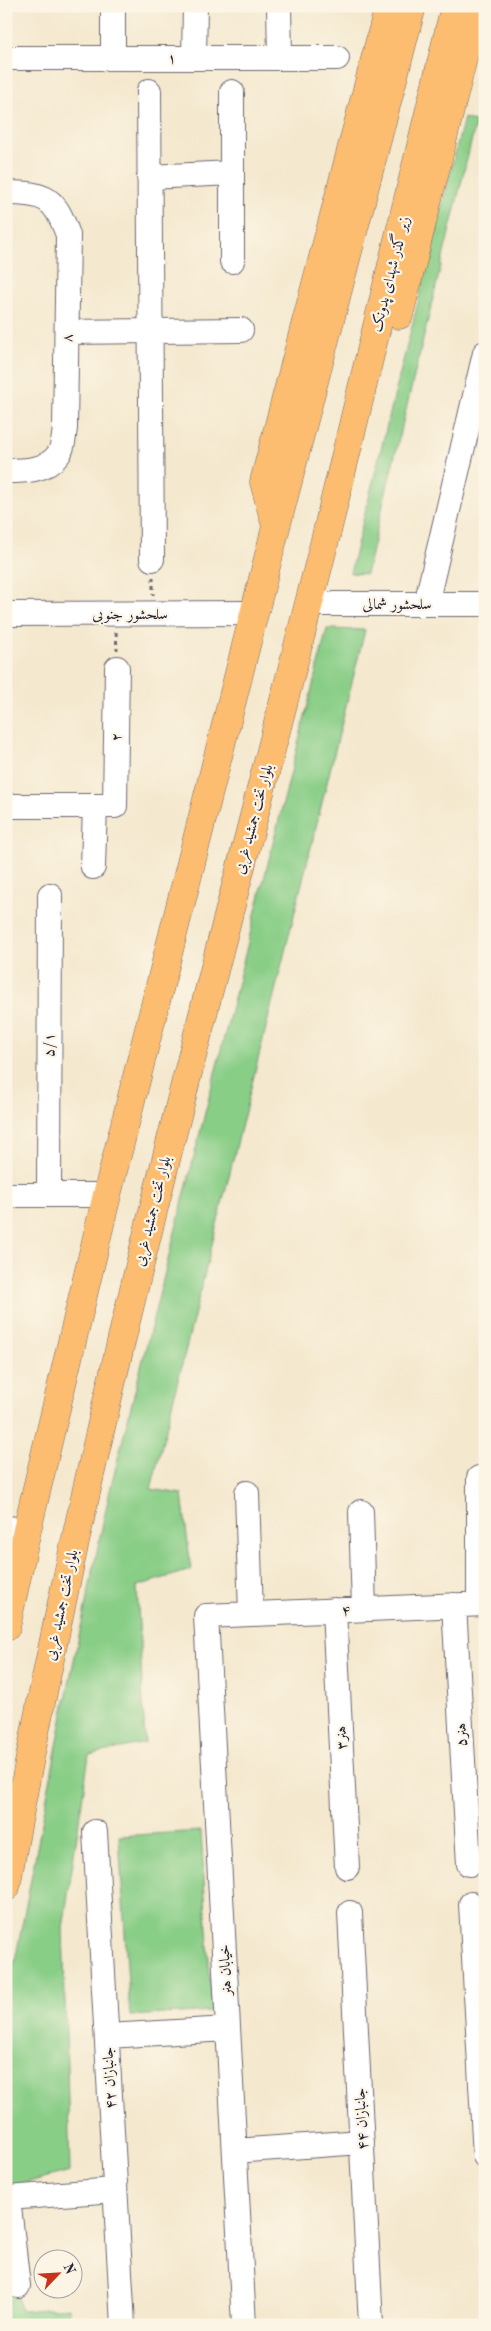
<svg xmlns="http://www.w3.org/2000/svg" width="491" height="2331" font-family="'Old Standard TT',Amiri,serif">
	<rect width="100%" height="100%" fill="#fcf5e5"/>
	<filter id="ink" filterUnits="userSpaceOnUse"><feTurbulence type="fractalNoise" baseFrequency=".02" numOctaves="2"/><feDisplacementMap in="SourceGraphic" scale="10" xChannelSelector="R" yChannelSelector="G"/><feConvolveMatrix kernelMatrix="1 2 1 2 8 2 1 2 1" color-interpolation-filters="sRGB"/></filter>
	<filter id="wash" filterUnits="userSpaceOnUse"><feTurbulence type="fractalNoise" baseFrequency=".0096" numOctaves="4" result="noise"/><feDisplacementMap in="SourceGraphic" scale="20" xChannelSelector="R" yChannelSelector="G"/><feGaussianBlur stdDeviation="1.12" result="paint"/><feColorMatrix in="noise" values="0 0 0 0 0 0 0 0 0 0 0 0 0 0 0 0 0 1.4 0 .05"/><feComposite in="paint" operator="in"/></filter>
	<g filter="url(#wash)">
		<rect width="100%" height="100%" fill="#f4e8ce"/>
		<!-- green -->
		<path fill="#89ce87" stroke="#567861" d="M464 118 476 122 366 574 350 573Z
			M327 629 365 630 151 1489 182 1494 191 1570 137 1586 145 1743 89 1755 63 1928 70 2171 6 2188V2007L71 1674 110 1490Z
			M201 1831 212 2011 130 2016 119 1836Z
			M6 2239 21 2311 68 2307 69 2325H6Z"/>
	</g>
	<g filter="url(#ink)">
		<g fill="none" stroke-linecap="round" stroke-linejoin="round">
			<!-- minor casing -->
			<g stroke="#6c676e" stroke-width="26">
				<path id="minor" d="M113 6V58
					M279 6 280 57
					M6 58H337
					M194 58 195 6
					M149 91 152 559
					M149 177 232 173
					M6 193C46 193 55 198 68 235L65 428C64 436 63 449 58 455 46 471 24 471 6 471
					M232 261V92
					M67 332 241 330
					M309 604H485
					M426 604 485 353
					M6 614 255 613
					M6 806H115L117 668
					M93 867 95 806
					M6 1195H107
					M49 1195 50 895
					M247 1493 251 1614
					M361 1512 364 1609
					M6 1528 27 1530
					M479 1604V1478
					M454 1605 469 1864
					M334 1610 347 1867
					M95 1832 123 2325
					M471 1904 485 2156
					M350 1913 371 2325
					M107 2036 228 2029
					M235 2151 362 2142
					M18 2286 8 2198 115 2190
					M244 2325 206 1616 485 1604"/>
			</g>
			<!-- major casing -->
			<g stroke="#6c676e" stroke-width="29">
				<path id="major" d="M399 315 471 26 482 6
					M276 526 264 482 389 6
					M6 1627 27 1530 107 1195 276 527 412 6
					M6 1887C86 1433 211 990 324 544 369 366 411 186 455 6"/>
			</g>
			<!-- path -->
			<path stroke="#6c676e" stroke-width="3" stroke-dasharray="4 4" stroke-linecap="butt" d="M153 577V595
				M116 632 117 650"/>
			<!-- minor -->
			<use href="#minor" stroke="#fff" stroke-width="24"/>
			<!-- major -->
			<use href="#major" stroke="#fcbd6f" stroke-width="28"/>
		</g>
	</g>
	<g text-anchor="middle" stroke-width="4.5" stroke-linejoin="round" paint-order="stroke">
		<!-- street labels -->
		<g font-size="15" fill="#22223b" stroke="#fcf5e5">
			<text x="172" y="63">۱</text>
			<text transform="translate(390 274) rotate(-76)" y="5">زیر گذر شهدای پدونک</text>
			<text transform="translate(67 338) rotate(-89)" y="5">۸</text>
			<text x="397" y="609">سلحشور شمالی</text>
			<text x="130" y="619">سلحشور جنوبی</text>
			<text transform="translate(116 737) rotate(-89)" y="5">۲</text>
			<text transform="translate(253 819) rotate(-75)" y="5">بلوار تخت جمشید غربی</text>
			<text transform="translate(49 1045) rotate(-90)" y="5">۵/۱</text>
			<text transform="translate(152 1211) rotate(-76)" y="5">بلوار تخت جمشید غربی</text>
			<text transform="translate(61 1605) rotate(-78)" y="5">بلوار تخت جمشید غربی</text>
			<text transform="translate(346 1610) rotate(-2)" y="5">۴</text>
			<text transform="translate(461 1735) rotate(-93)" y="5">هنر۵</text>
			<text transform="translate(341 1738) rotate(-93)" y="5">هنر۳</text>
			<text transform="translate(225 1970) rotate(-93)" y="5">خیابان هنر</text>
			<text transform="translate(109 2078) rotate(-93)" y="5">۴۲ جانبازان</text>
			<text transform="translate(361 2119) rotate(-93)" y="5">۴۴ جانبازان</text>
		</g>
	</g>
	<!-- margin -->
	<rect width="491" height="2331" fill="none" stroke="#fcf5e5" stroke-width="25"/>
	<!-- north arrow -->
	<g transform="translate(58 2274) rotate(65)"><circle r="24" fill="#fcf5e5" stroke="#a5a1a1"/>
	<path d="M0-4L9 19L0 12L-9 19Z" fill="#c8321e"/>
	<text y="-8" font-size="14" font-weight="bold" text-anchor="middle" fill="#22223b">N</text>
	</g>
</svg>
